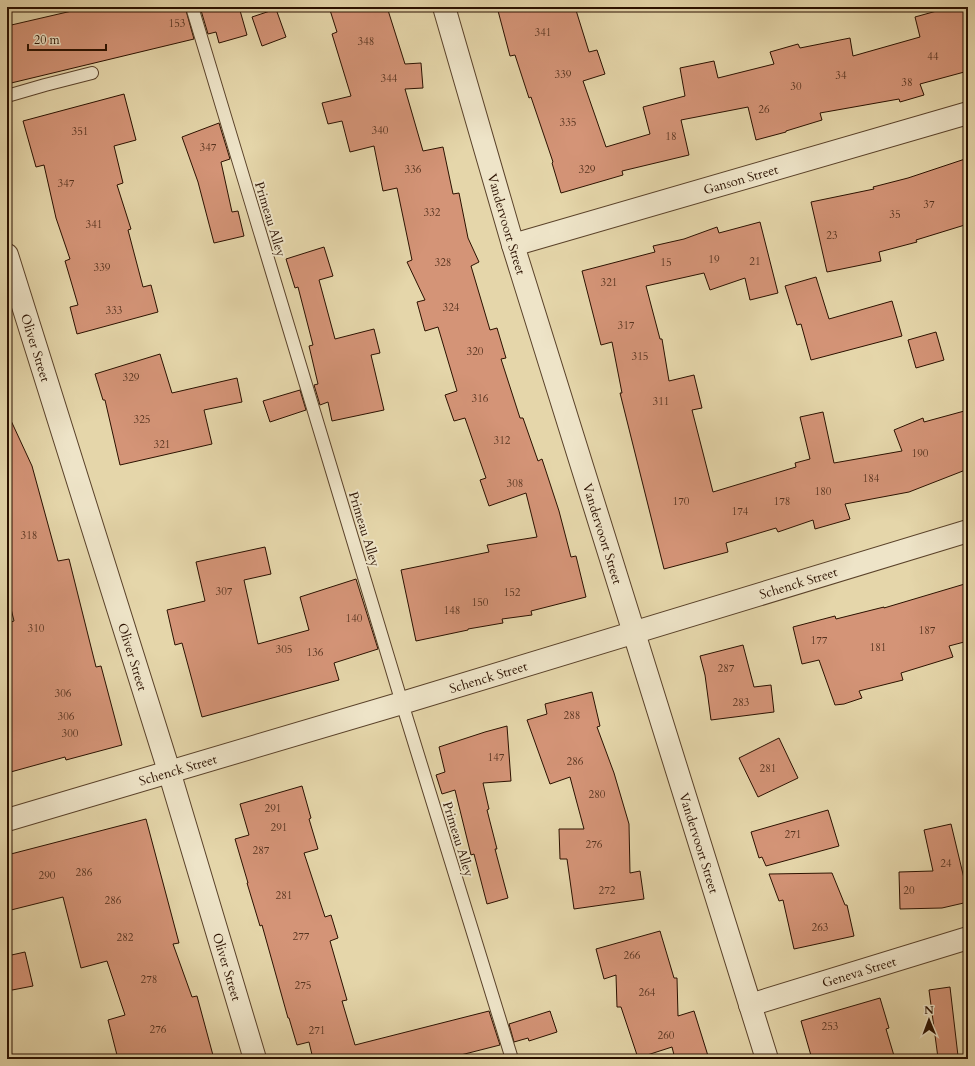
<svg xmlns="http://www.w3.org/2000/svg" width="975" height="1066" font-family="Cardo,serif">
	<rect width="100%" height="100%" fill="#e5d6aa"/>
	<filter id="stains"><feTurbulence type="fractalNoise" baseFrequency=".005" numOctaves="4"/><feColorMatrix values="0 0 0 0 .2 0 0 0 0 .09 0 0 0 0 .02 0 0 0 .5 -.17"/></filter>
	<radialGradient id="worn" r=".72"><stop offset=".6" stop-color="#630" stop-opacity="0"/><stop offset="1" stop-color="#630" stop-opacity=".3"/></radialGradient>
	<!-- building -->
	<path fill="#d49477" stroke="#2b1100" d="M89 7H185L194 39 7 84V26Z
		M200 7H239L247 35 219 43 216 32 208 34Z
		M329 7H387L405 64 421 63 423 88 405 89 423 151 443 147 453 194 459 193 468 238 479 262 471 266 490 330 497 328 506 358 501 359 520 418H523L538 461 542 459 559 511 571 557 576 556 586 597 531 611 532 615 502 619 503 623 468 629V630L416 641 401 570 489 552 487 545 537 537 526 493 489 506 480 480 486 478 465 418 454 421 445 395 457 391 438 327 425 331 417 302 425 300 407 262 412 260 397 188 383 191 374 146 350 152 342 121 328 124 322 103 351 96 332 34 337 32Z
		M497 7H575L589 52 597 50 605 74 583 81 606 147 650 134 643 107 685 96 680 68 714 61 718 78 774 64 770 52 798 44 800 48 850 38 853 56 920 37 915 17 951 7H968V71L920 84 924 95 900 102 899 99 820 113 822 120 786 131V132L756 140 748 107 681 120 689 155 622 171 623 175 561 193 552 163 553 162 531 97 529 98 515 55 510 56Z
		M276 9 286 37 262 46 252 17Z
		M124 94 136 140 114 146 123 183 117 185 131 229 128 230 143 287 151 285 158 312 77 334 70 307 78 305 65 261 70 259 56 218 44 165 36 167 23 121Z
		M219 123 230 159 221 162 232 212 238 211 244 236 214 243 198 182 182 137Z
		M968 158V224L916 240 917 242 879 252 881 261 827 272 811 202 874 189 873 187 908 178Z
		M760 222 778 293 750 300 745 278 710 290 704 273 646 286 660 339H662L669 381 694 375 702 408 692 410 713 492 796 467 795 463 810 459 800 417 823 412 834 463 902 451 894 430 923 418 924 422 968 410V469L909 492 845 504 850 519 815 529 813 520 778 532 776 528 726 543 728 552 664 569 620 393H622L612 342 601 345 582 271 655 252 653 246 684 239 717 227 719 233Z
		M324 247 333 276 319 280 335 339 374 329 380 353 371 355 384 410 332 421 328 402 320 405 314 385 318 384 309 346 313 345 298 287 295 288 286 259Z
		M816 277 829 319 892 301 902 336 811 360 801 324 797 325 785 286Z
		M936 332 944 360 916 368 908 340Z
		M160 354 172 393 237 378 242 402 204 410 212 444 120 465 105 400H103L95 374Z
		M300 390 306 410 270 422 263 401Z
		M7 412 32 466 58 561 69 559 96 667 101 666 122 745 66 760 65 757 7 773V623L14 621 7 592Z
		M265 547 271 574 244 580 258 644 309 630 300 597 356 579 378 649 334 663 339 680 202 717 182 643 175 645 167 610 205 601 196 562Z
		M968 583V641L949 646 953 657 901 673 903 680 859 691 862 698 844 704 835 705 819 660 802 664 793 627 835 616 836 619 884 607V608Z
		M743 645 754 687 771 685 774 712 711 720 705 675 700 656Z
		M592 692 600 726 597 727 614 773 629 824 630 873 640 871 644 899 574 909 567 859H560L559 829H584L570 777 550 784 527 720 547 714 545 704Z
		M507 726 511 781 483 783 489 809 487 810 497 849H495L508 898 487 904 474 854 471 855 455 790 442 794 436 775 445 772 439 747 485 732Z
		M779 738 798 778 758 797 739 758Z
		M302 786 311 818 309 819 318 849 304 853 325 917 331 915 338 938 330 941 347 1000 342 1001 355 1045 489 1011 500 1045 445 1059H313L309 1042 297 1045 289 1018H288L262 925 260 926 247 883H248L235 839 249 835 240 804Z
		M828 810 839 846 766 866 762 857 759 858 751 832Z
		M146 819 179 943 173 944 192 997 197 996 214 1059H118L108 1020 125 1015 107 961 81 968 63 897 7 911V855Z
		M951 824 968 895V902L942 908 900 909 899 872 933 871 924 830Z
		M832 873 845 905H847L854 936 794 949 783 900 779 901 769 874Z
		M660 931 674 978H677L678 1016 694 1011 709 1059H675L672 1047 638 1058 621 1007H617L616 975 604 979 596 949Z
		M25 952 33 986 7 991V956Z
		M950 987 958 1056 938 1058 929 990Z
		M880 998 889 1028 886 1029 895 1059H812L801 1021Z
		M550 1011 557 1032 529 1041 528 1038 514 1042 509 1024Z"/>
	<g fill="none" stroke-linecap="round" stroke-linejoin="round">
		<!-- lane casing -->
		<g stroke="#5a422a" stroke-width="14">
			<path id="lane" d="M192 7 402 703 512 1059
				M7 96 45 85 92 73"/>
		</g>
		<!-- street casing -->
		<g stroke="#5a422a" stroke-width="24">
			<g id="street">
				<path id="s1" d="M444 7 513 245 767 1059"/>
				<path id="s2" d="M513 245 968 113"/>
				<path id="s3" d="M7 255 169 771 255 1059"/>
				<path id="s4" d="M7 820 402 703 968 531"/>
				<path id="s5" d="M750 1005 968 938"/>
			</g>
		</g>
		<!-- lane -->
		<use href="#lane" stroke="#eee4c8" stroke-width="12"/>
		<!-- street -->
		<use href="#street" stroke="#eee4c8" stroke-width="22"/>
	</g>
	<g text-anchor="middle" stroke-width="4" stroke-linejoin="round" paint-order="stroke">
		<!-- number labels -->
		<g font-size="11" fill="#55321e">
			<text x="177" y="27">153</text>
			<text x="543" y="36">341</text>
			<text x="366" y="45">348</text>
			<text x="933" y="60">44</text>
			<text x="563" y="78">339</text>
			<text x="841" y="79">34</text>
			<text x="389" y="82">344</text>
			<text x="907" y="86">38</text>
			<text x="796" y="90">30</text>
			<text x="764" y="113">26</text>
			<text x="568" y="126">335</text>
			<text x="380" y="134">340</text>
			<text x="80" y="135">351</text>
			<text x="671" y="140">18</text>
			<text x="208" y="151">347</text>
			<text x="413" y="173">336</text>
			<text x="587" y="173">329</text>
			<text x="66" y="187">347</text>
			<text x="929" y="208">37</text>
			<text x="432" y="216">332</text>
			<text x="895" y="218">35</text>
			<text x="94" y="228">341</text>
			<text x="832" y="239">23</text>
			<text x="714" y="263">19</text>
			<text x="755" y="265">21</text>
			<text x="443" y="266">328</text>
			<text x="666" y="266">15</text>
			<text x="102" y="271">339</text>
			<text x="609" y="286">321</text>
			<text x="451" y="311">324</text>
			<text x="114" y="314">333</text>
			<text x="626" y="329">317</text>
			<text x="475" y="355">320</text>
			<text x="640" y="360">315</text>
			<text x="131" y="381">329</text>
			<text x="480" y="402">316</text>
			<text x="661" y="405">311</text>
			<text x="142" y="423">325</text>
			<text x="502" y="444">312</text>
			<text x="162" y="448">321</text>
			<text x="920" y="457">190</text>
			<text x="871" y="482">184</text>
			<text x="515" y="487">308</text>
			<text x="823" y="495">180</text>
			<text x="681" y="505">170</text>
			<text x="782" y="505">178</text>
			<text x="740" y="515">174</text>
			<text x="29" y="539">318</text>
			<text x="224" y="595">307</text>
			<text x="512" y="596">152</text>
			<text x="480" y="606">150</text>
			<text x="452" y="614">148</text>
			<text x="354" y="622">140</text>
			<text x="36" y="632">310</text>
			<text x="927" y="634">187</text>
			<text x="819" y="644">177</text>
			<text x="878" y="651">181</text>
			<text x="284" y="653">305</text>
			<text x="315" y="656">136</text>
			<text x="726" y="672">287</text>
			<text x="63" y="697">306</text>
			<text x="741" y="706">283</text>
			<text x="572" y="719">288</text>
			<text x="66" y="720">306</text>
			<text x="70" y="737">300</text>
			<text x="496" y="761">147</text>
			<text x="575" y="765">286</text>
			<text x="768" y="772">281</text>
			<text x="597" y="798">280</text>
			<text x="273" y="812">291</text>
			<text x="279" y="831">291</text>
			<text x="793" y="838">271</text>
			<text x="594" y="848">276</text>
			<text x="261" y="854">287</text>
			<text x="946" y="867">24</text>
			<text x="84" y="876">286</text>
			<text x="47" y="879">290</text>
			<text x="607" y="894">272</text>
			<text x="909" y="894">20</text>
			<text x="284" y="899">281</text>
			<text x="113" y="904">286</text>
			<text x="820" y="931">263</text>
			<text x="301" y="940">277</text>
			<text x="125" y="941">282</text>
			<text x="632" y="959">266</text>
			<text x="149" y="983">278</text>
			<text x="303" y="989">275</text>
			<text x="647" y="996">264</text>
			<text x="830" y="1030">253</text>
			<text x="158" y="1033">276</text>
			<text x="317" y="1034">271</text>
			<text x="666" y="1039">260</text>
		</g>
		<!-- street labels -->
		<g font-size="13" fill="#2b1100" stroke="#eee4c8">
			<text dy="5" stroke="none"><textPath href="#s2" startOffset="237">Ganson Street</textPath></text>
			<text transform="translate(271 219) rotate(73)" y="5">Primeau Alley</text>
			<text dy="5" stroke="none"><textPath href="#s1" startOffset="226">Vandervoort Street</textPath></text>
			<text dy="5" stroke="none"><textPath href="#s3" startOffset="97">Oliver Street</textPath></text>
			<text transform="translate(365 529) rotate(73)" y="5">Primeau Alley</text>
			<text dy="5" stroke="none"><textPath href="#s1" startOffset="550">Vandervoort Street</textPath></text>
			<text dy="5" stroke="none"><textPath href="#s4" startOffset="826">Schenck Street</textPath></text>
			<text dy="5" stroke="none"><textPath href="#s3" startOffset="421">Oliver Street</textPath></text>
			<text dy="5" stroke="none"><textPath href="#s4" startOffset="502">Schenck Street</textPath></text>
			<text dy="5" stroke="none"><textPath href="#s4" startOffset="178">Schenck Street</textPath></text>
			<text transform="translate(459 839) rotate(73)" y="5">Primeau Alley</text>
			<text dy="5" stroke="none"><textPath href="#s1" startOffset="874">Vandervoort Street</textPath></text>
			<text dy="5" stroke="none"><textPath href="#s3" startOffset="745">Oliver Street</textPath></text>
			<text dy="5" stroke="none"><textPath href="#s5" startOffset="114">Geneva Street</textPath></text>
		</g>
	</g>
	<!-- margin -->
	<rect width="975" height="1066" fill="none" stroke="#e5d6aa" stroke-width="24"/>
	<rect x="8" y="8" width="959" height="1050" fill="none" stroke="#2b1100" stroke-width="2"/>
	<rect x="12" y="12" width="951" height="1042" fill="none" stroke="#2b1100"/>
	<!-- north arrow -->
	<g transform="translate(929 1020) rotate(359)" stroke="#eee4c8" stroke-width="3" paint-order="stroke">
	<path d="M0-3L7 15L0 10L-7 15Z" fill="#2b1100"/>
	<text y="-6" font-size="11" font-weight="bold" text-anchor="middle" fill="#2b1100">N</text>
	</g>
	<!-- scale -->
	<path d="M28 44v6h78v-6" fill="none" stroke="#2b1100" stroke-width="2"/>
	<text x="34" y="44" font-size="12" fill="#2b1100" stroke="#eee4c8" stroke-width="3" paint-order="stroke">20 m</text>
	<rect width="100%" height="100%" filter="url(#stains)"/>
	<rect width="100%" height="100%" fill="url(#worn)"/>
</svg>
